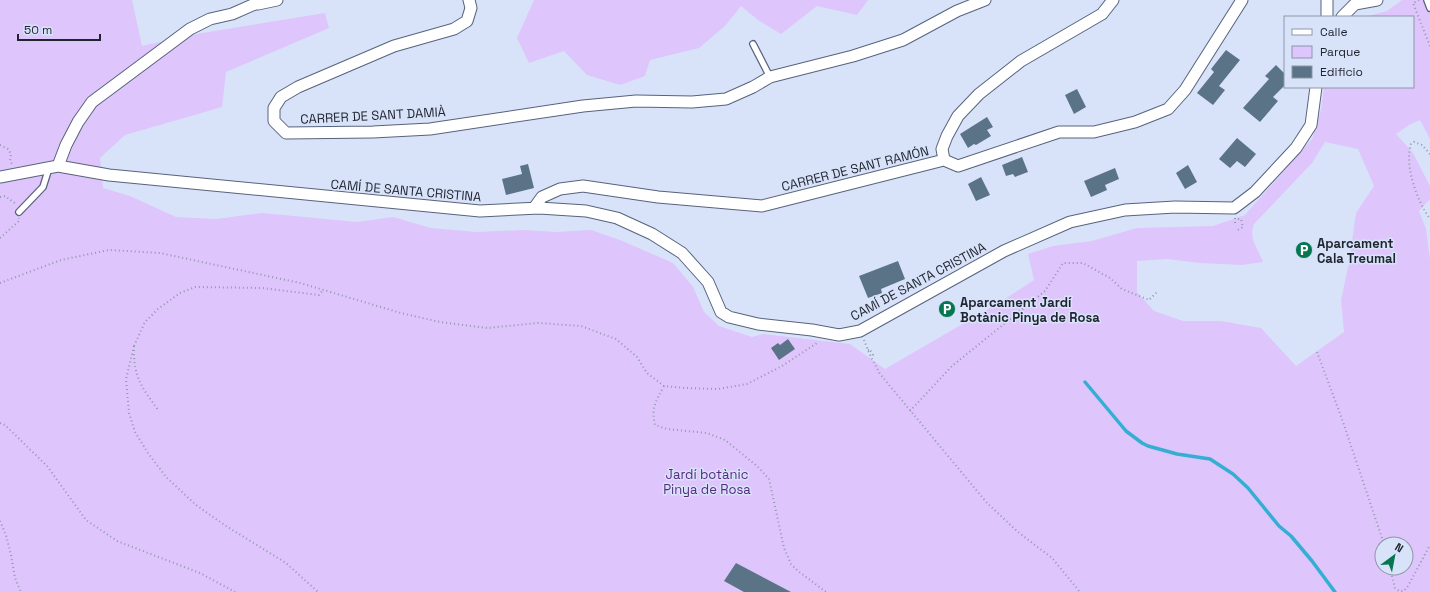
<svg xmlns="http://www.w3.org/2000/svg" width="1430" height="592" font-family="'Space Grotesk',sans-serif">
	<rect width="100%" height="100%" fill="#d8e3fa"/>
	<!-- green -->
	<path fill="#dec5fb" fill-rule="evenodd" d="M0 0H132L142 46 196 34 325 13 329 28 226 72 222 107 125 135 100 158 103 188 130 196 176 217 216 219 262 213 357 222 393 217 431 228 476 232 524 230 556 232 591 230 620 240 673 263 693 287 704 312 719 326 752 337 763 334 850 344 885 369 997 304 1034 280 1028 254 1053 246 1092 241 1137 228 1213 226 1245 215 1312 139 1321 110 1324 87H1413V17H1366L1387 11 1402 0H1430V139L1420 120 1409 125 1396 134 1413 153 1430 186V201L1429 200 1419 211 1426 229 1430 260V592H0ZM1325 142 1358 149 1374 186 1356 213 1349 263 1341 300 1344 332 1296 366 1261 328 1221 321H1183L1154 311 1137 292V261L1167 259 1200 263 1242 265 1263 262C1258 248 1248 239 1254 224L1312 163ZM1382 544H1406V568H1382Z
		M534 0H868L857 15 817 6 781 34 758 20 741 6 725 26 699 48 650 60 645 76 620 85 587 75 564 51 529 63 517 38Z"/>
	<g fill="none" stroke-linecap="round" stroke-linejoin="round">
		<!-- stream -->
		<path stroke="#35aed4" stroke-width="3.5" d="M1085 382 1126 431 1142 443 1148 446 1177 454 1210 459 1233 474 1248 488 1279 526 1291 536 1312 561 1335 592"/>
	</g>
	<!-- building -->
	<path fill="#5b7387" d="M1226 50 1240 60 1219 86 1225 90 1213 105 1197 93 1214 72 1211 69Z
		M1276 65 1285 74V85L1273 97 1278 101 1260 122 1243 108 1269 79 1265 76Z
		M1077 89 1086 107 1074 114 1065 95Z
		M987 117 993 127 987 130 991 136 976 145 974 144 968 148 960 134Z
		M1237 138 1256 154 1245 167 1237 161 1230 168 1219 159Z
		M1022 157 1028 172 1015 177 1013 174 1006 176 1002 165Z
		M528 164 534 188 506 195 502 179 522 174 520 166Z
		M1188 165 1197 182 1185 189 1176 173Z
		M1115 168 1119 179 1105 185 1107 190 1091 197 1084 181Z
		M981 177 990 195 976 201 968 184Z
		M898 261 905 279 881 289 882 293 868 298 859 276Z
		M788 339 795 349 779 360 771 348 778 343 780 345Z
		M736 563 791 592H744L724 581Z"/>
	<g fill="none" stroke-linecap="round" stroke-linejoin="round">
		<!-- service casing -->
		<g stroke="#57637c" stroke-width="8">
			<path id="service" d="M1427 0 1430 8
				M753 44 770 77
				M19 212 43 187 49 168"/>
		</g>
		<!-- minor casing -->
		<g stroke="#57637c" stroke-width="13">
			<path id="minor" d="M469 0 471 8 467 21 454 29 394 46 298 87 281 97 274 108V121L286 133 373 132 430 129 583 106 636 101 692 102 726 99 753 87 770 77 853 56 903 40 957 11 985 0
				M1327 0V17
				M258 4 277 0
				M1342 17 1355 4 1377 0
				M944 160 942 149 947 136 958 116 979 94 1021 61 1102 14 1113 0
				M58 166 66 145 78 122 92 102 190 29 210 19 232 14 264 0
				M0 177 58 166 109 175 480 211 539 208 586 211 617 218 652 234 682 253 708 282 721 312 729 317 758 324 812 330 839 335 860 331 1004 251 1070 222 1125 210 1175 207 1234 208 1255 192 1296 148 1311 125 1316 87
				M534 208 542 197 560 189 583 186 658 197 762 206 944 160 958 166 1059 132H1094L1135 122 1168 109 1185 90 1242 0"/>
		</g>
		<!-- path -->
		<path stroke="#9199ac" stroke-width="2" stroke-dasharray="1 3" stroke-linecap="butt" d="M1419 0 1413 3 1430 46
			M0 145 8 149 11 154 10 161 12 164
			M1430 154 1422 145 1414 142 1411 144C1404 165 1417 201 1430 219
			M0 197 5 196 16 204
			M1235 218V223
			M1238 230 1243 227 1241 219H1238
			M0 238 19 221V218
			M0 283 61 260 109 250 160 253 300 283 401 313 440 322 487 328 538 323 581 326 616 339 637 357 647 373 664 386 685 388 718 389 747 384 782 366 817 343
			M864 340 869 353 880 374 987 503 1018 532 1052 558 1080 592
			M134 346 126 379 129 413 135 432 148 453 166 477 196 505 226 526 286 563 318 592
			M134 346 145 322 158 309 180 293 195 287 262 288 319 295 323 290
			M134 350C134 379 142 387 158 410
			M868 350 870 349 873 355 871 357
			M1317 352 1342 419 1384 544
			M664 386C656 401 651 407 655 425L667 429 707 433 725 440 757 466 769 479 784 548 791 564 798 571 826 592
			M910 411 952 366 1045 291 1063 263H1083L1110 278 1122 289 1149 300 1158 291
			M0 423 5 425 47 466 86 520 117 541 200 573 235 592
			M0 521 6 535 11 555 15 578 21 592
			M1390 568 1395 588 1399 591H1404L1408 586 1430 545"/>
		<!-- service -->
		<use href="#service" stroke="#fff" stroke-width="5.5"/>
		<!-- minor -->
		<use href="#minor" stroke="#fff" stroke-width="11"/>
	</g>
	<!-- icons -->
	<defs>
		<g id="parking-disc" transform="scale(0.9)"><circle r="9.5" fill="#067650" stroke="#d8e3fa"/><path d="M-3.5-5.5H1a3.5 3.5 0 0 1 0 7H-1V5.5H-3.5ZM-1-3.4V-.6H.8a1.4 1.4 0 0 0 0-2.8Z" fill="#fff"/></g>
	</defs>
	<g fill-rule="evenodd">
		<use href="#parking-disc" x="1304" y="250"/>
		<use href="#parking-disc" x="947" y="309"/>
	</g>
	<g text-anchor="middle" stroke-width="3" stroke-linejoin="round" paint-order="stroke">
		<!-- street labels -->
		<g font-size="13" fill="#1f242f" stroke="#d8e3fa">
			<text transform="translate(373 115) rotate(-3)" y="5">CARRER DE SANT DAMIÀ</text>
			<text transform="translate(855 168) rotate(-14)" y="5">CARRER DE SANT RAMÓN</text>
			<text transform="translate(406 190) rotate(5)" y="5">CAMÍ DE SANTA CRISTINA</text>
			<text transform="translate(918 281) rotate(-28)" y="5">CAMÍ DE SANTA CRISTINA</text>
		</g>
		<!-- poi labels -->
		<g font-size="13" font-weight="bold" fill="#1f242f" stroke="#d8e3fa" text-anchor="start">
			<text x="1317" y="248">Aparcament<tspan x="1317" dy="15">Cala Treumal</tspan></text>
			<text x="960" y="307">Aparcament Jardí<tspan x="960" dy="15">Botànic Pinya de Rosa</tspan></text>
		</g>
		<!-- park labels -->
		<g font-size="13" fill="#592883" stroke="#d8e3fa">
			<text x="707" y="479">Jardí botànic<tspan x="707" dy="15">Pinya de Rosa</tspan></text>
		</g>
	</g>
	<!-- legend -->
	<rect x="1284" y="16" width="130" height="72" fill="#d8e3fa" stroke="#8e97a9"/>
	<rect x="1292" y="29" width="20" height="6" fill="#ffffff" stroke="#8e97a9"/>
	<text x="1320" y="36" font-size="12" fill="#1f242f">Calle</text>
	<rect x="1292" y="46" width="20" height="12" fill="#dec5fb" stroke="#8e97a9"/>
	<text x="1320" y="56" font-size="12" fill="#1f242f">Parque</text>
	<rect x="1292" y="66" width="20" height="12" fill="#5b7387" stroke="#8e97a9"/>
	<text x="1320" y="76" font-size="12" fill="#1f242f">Edificio</text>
	<!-- north arrow -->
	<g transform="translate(1394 556) rotate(32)"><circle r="19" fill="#d8e3fa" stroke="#8e97a9"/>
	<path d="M0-3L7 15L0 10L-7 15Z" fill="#067650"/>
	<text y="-6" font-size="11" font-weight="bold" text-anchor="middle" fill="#1f242f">N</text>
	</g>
	<!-- scale -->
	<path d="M18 34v6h82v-6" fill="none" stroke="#1f242f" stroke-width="2"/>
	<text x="24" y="34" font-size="12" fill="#1f242f" stroke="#d8e3fa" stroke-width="3" paint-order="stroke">50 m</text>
</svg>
